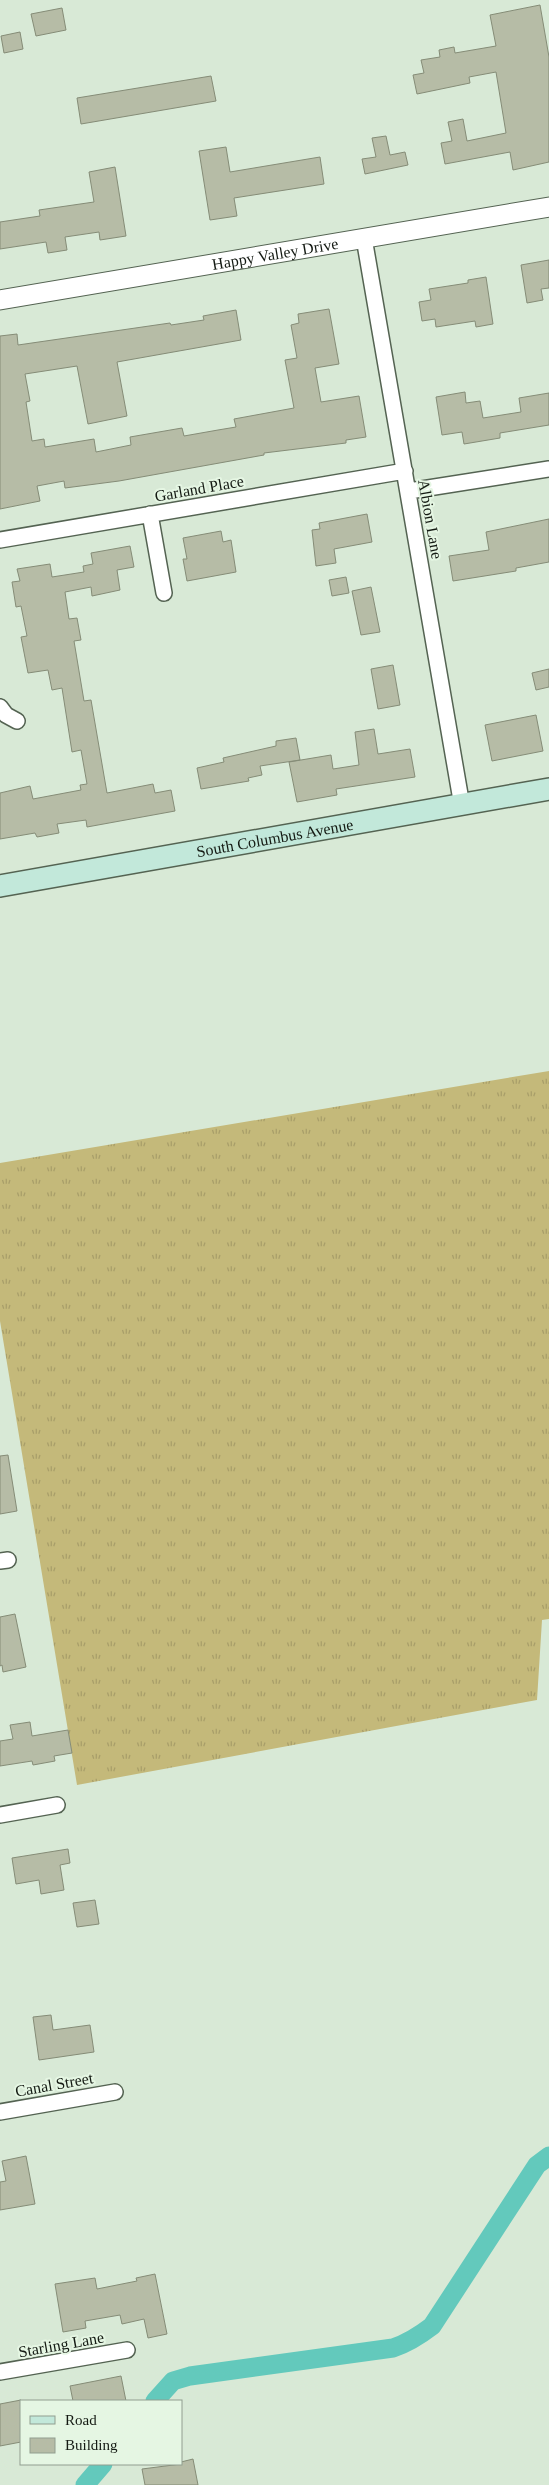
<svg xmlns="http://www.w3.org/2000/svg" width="549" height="2485" font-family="Georgia,serif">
	<defs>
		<pattern id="grass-tufts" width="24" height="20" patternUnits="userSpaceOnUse" patternTransform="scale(1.25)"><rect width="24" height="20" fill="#c4b97a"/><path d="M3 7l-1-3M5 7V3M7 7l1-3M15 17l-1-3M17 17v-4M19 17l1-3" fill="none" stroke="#a89e69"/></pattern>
	</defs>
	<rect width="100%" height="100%" fill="#d8e9d6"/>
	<!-- grass -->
	<path fill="url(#grass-tufts)" d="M549 1071V1619L542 1620 537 1700 77 1785 0 1321V1163Z"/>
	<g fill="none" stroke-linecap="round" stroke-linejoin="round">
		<!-- canal -->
		<path stroke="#63c9bc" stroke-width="19" d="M155 2401 173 2381 190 2376 393 2348C408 2343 419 2336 432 2326L537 2165 549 2156
			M85 2485 103 2464"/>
	</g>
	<!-- building -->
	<path fill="#b6bca6" stroke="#858c77" d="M540 5 549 57V162L513 170 510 152 445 164 441 143 452 141 448 122 463 119 467 141 506 133 496 72 469 77 470 83 417 94 413 75 424 73 421 60 440 57 439 50 454 47 455 53 496 46 490 15Z
		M62 8 66 30 36 36 31 14Z
		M20 32 23 49 4 53 1 36Z
		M211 76 216 101 81 124 77 98Z
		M386 136 390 155 405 152 408 165 365 174 362 159 376 157 372 138Z
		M226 147 230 172 320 157 324 184 234 198 237 216 210 220 199 151Z
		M115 167 126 236 100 240 99 232 65 237 67 250 48 253 46 242 0 249V222L40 216 39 210 94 202 89 172Z
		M549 260V288L541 289 543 300 527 303 521 265Z
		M486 277 493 324 476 327 475 321 436 327 435 319 422 321 419 302 431 300 429 289 468 283V280Z
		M329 309 339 364 315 368 321 402 359 396 366 437 346 440V443L264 453V455L119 481 65 488 64 481 37 486 40 501 0 509V336L17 334 18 345 170 323 171 325 204 320 203 316 236 310 241 340 117 362 127 416 88 424 77 366 25 374 30 401 26 402 32 441 44 439 45 447 94 439 96 452 131 445 130 437 182 428 184 436 218 430 236 427 234 419 294 408 285 360 297 358 291 325 299 323 298 314Z
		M465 392 466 403 480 401 483 418 521 412 519 398 549 393V425L500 433V438L464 444 462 432 442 435 436 397Z
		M367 514 372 542 334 549 336 563 316 566 312 530 320 529 319 523Z
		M549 519V562L516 568V571L453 581 449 556 489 550 486 532Z
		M221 531 223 542 231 540 236 572 187 581 183 559H187L183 538Z
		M130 546 134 567 117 570 120 590 92 596 91 587 65 592 69 619 77 618 81 640 74 641 84 701 91 700 107 793 153 784 155 793 171 790 175 811 87 827 86 820 57 824 59 833 37 837 35 833 0 839V793L30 786 33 799 81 790 80 785 87 784 81 750 72 752 62 688 52 690 48 670 28 673 21 637 27 636 21 606 16 607 12 582 20 581 17 569 50 564 52 577 84 572 83 566 93 564 91 553Z
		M346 577 349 593 332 596 329 580Z
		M371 587 380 632 361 635 352 591Z
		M393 665 400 705 378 709 371 669Z
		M549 669V687L536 690 532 673Z
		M536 715 543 751 492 761 485 725Z
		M374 729 378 754 410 749 415 777 336 789 337 795 297 802 289 762 331 755 333 769 359 765 355 732Z
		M296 738 300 760 260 766 262 775 248 778 249 781 201 789 197 768 224 762 223 758 276 746V741Z
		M8 1455 17 1511 0 1514V1456Z
		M15 1614 26 1667 3 1672 2 1665 0 1666V1617Z
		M30 1722 32 1736 68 1730 72 1753 54 1756 55 1761 33 1765 32 1761 0 1766V1741L13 1739 10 1725Z
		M68 1849 70 1863 60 1865 64 1890 41 1894 39 1880 16 1884 12 1858Z
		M95 1900 99 1924 77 1927 73 1903Z
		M51 2015 53 2030 90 2025 94 2052 39 2060 33 2017Z
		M26 2156 35 2204 0 2210V2182L6 2181 2 2161Z
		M155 2274 167 2334 148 2338 144 2319 122 2324 120 2315 85 2321 86 2328 63 2332 55 2284 95 2278 97 2289 137 2281 136 2278Z
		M121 2376 126 2401H73L70 2386Z
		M21 2400V2442L0 2446V2404Z
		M193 2459 198 2485H145L142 2469 181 2464V2462Z"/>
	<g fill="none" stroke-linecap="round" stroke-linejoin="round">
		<!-- minor casing -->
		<g stroke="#546352" stroke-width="18">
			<path id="minor" d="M364 238 462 806
				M409 491 549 469
				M150 514 164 593
				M0 540 405 471
				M0 707 6 715 17 721
				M0 1561 8 1560
				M0 1815 57 1805
				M0 2112 115 2092
				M0 2372 127 2350"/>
		</g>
		<!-- tertiary casing -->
		<g stroke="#546352" stroke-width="21">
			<g id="tertiary">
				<path id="s1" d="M0 300 549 207"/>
			</g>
		</g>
		<!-- secondary casing -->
		<g stroke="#546352" stroke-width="24">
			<g id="secondary">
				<path id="s2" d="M0 886 549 789"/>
			</g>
		</g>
		<!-- minor -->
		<use href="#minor" stroke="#fff" stroke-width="15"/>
		<!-- tertiary -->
		<use href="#tertiary" stroke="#fff" stroke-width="19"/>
		<!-- secondary -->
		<use href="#secondary" stroke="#c2e8da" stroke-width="21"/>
	</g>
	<g text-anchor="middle" stroke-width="4" stroke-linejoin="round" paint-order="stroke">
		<!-- street labels -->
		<g font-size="16" fill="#141a13" stroke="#e5f6e3">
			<text dy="6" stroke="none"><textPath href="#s1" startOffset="279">Happy Valley Drive</textPath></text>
			<text transform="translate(199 488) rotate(-10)" y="6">Garland Place</text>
			<text transform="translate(431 519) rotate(80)" y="6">Albion Lane</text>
			<text dy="6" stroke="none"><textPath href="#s2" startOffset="279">South Columbus Avenue</textPath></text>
			<text transform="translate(54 2084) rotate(-10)" y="6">Canal Street</text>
			<text transform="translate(61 2344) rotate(-10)" y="6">Starling Lane</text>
		</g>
	</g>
	<!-- legend -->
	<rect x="20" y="2400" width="162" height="65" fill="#e5f6e3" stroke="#919e90"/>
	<rect x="30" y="2416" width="25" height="8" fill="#c2e8da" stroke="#919e90"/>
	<text x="65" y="2425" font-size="15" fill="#141a13">Road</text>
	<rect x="30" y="2438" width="25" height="15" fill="#b6bca6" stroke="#919e90"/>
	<text x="65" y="2450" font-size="15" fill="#141a13">Building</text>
</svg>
